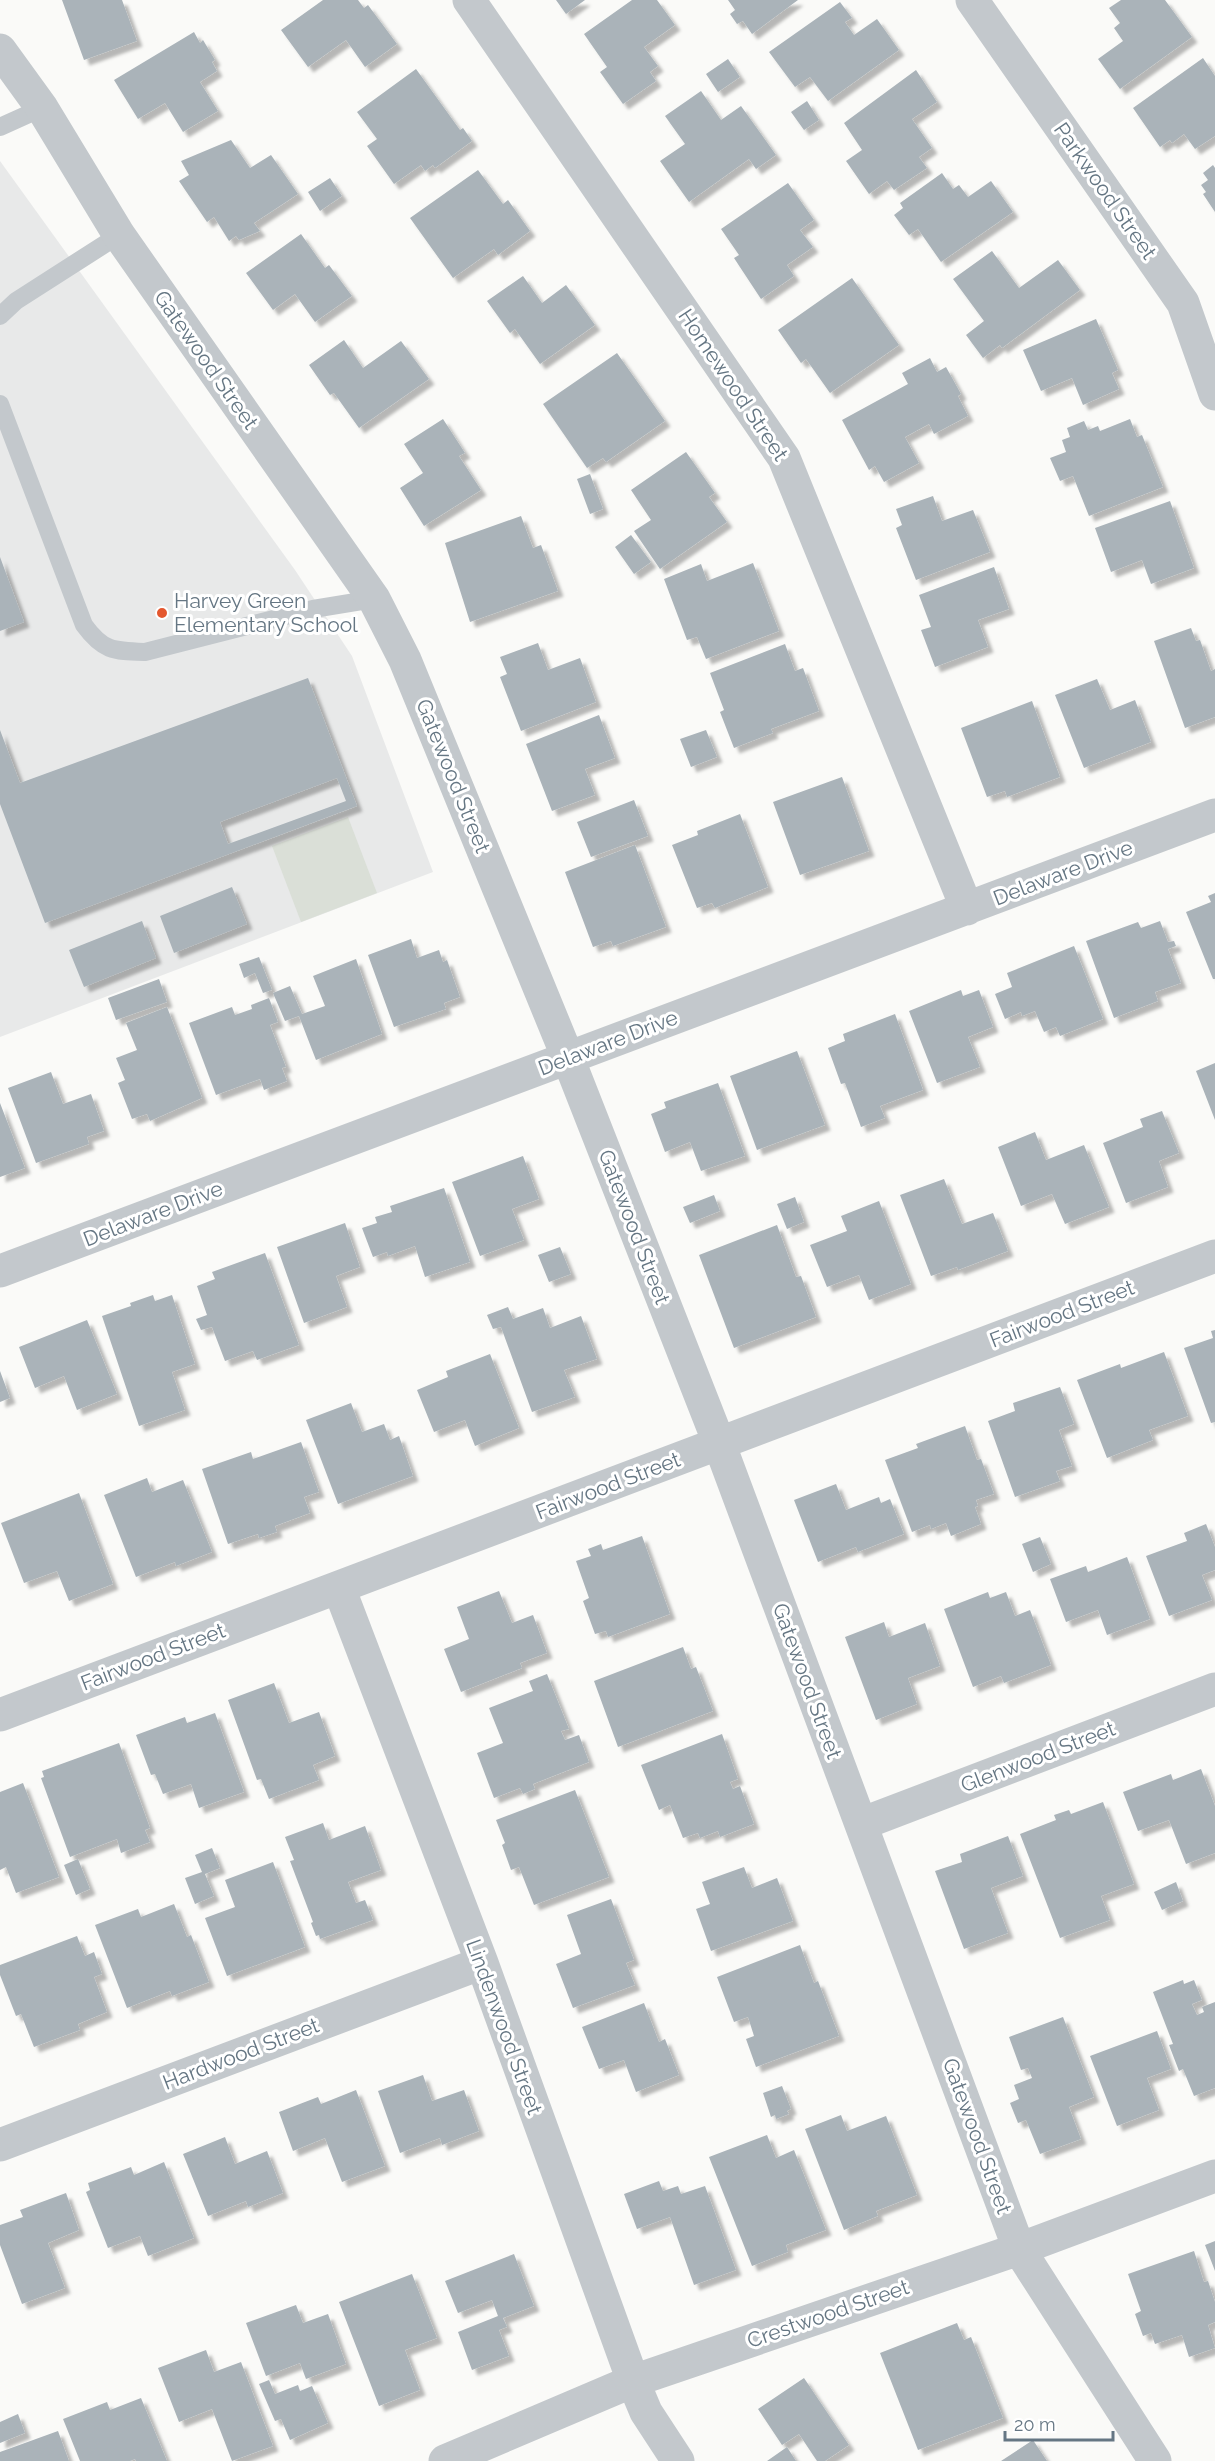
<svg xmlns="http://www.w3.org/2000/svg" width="1215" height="2461" font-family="Raleway,sans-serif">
	<defs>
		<filter id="shadow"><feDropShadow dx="5.5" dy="5.5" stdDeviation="1.5" flood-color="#0004"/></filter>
	</defs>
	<rect width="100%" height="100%" fill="#fafaf8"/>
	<!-- built -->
	<path fill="#e8e9e9" d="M0 161 295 570 352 656 433 872 0 1037Z"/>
	<!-- green -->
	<path fill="#dadfd7" d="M348 817 377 893 301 922 272 846Z"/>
	<!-- building -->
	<path fill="#aab3b9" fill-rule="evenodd" filter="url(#shadow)" d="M62 0H122L137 41 84 60Z
		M323 0H358L364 8 368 5 397 44 365 67 346 40 308 67 281 30Z
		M556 0H585L566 14Z
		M632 0H657L675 25 644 47 658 66 650 72 656 81 623 104 600 72 607 67 584 34Z
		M728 0H798L752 34 743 21 737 24 730 14 735 10Z
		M1121 0H1165L1192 37 1120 89 1098 59 1123 41 1114 28 1120 23 1109 8Z
		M840 2 852 18 845 22 854 35 877 19 899 50 828 101 810 77 795 87 769 52Z
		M194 32 200 43 203 40 215 60 212 62 217 71 200 82 218 111 183 132 165 103 138 119 114 80Z
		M1203 58 1215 76V136L1195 149 1184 134 1172 143 1170 140 1160 147 1133 108Z
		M728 59 740 77 718 92 706 74Z
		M416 69 460 130 463 128 472 141 435 168 433 165 425 171 421 165 394 184 367 146 377 139 357 112Z
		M916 70 937 102 912 119 932 148 919 157 927 168 894 190 887 181 869 194 846 161 862 150 844 123Z
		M701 91 721 120 741 106 776 155 756 169 749 159 689 202 660 161 685 144 665 116Z
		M807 101 819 120 804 130 791 112Z
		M231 140 250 168 271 155 298 194 254 223 260 231 239 240 236 236 229 241 214 217 207 222 179 181 189 175 181 161Z
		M1213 165 1215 168V212L1203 194 1206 192 1201 185 1208 180 1203 173Z
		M478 170 503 204 508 200 530 231 498 255 494 249 453 278 410 218Z
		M942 173 953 189 959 185 968 197 991 181 1013 212 941 262 918 229 909 235 894 215 903 208 900 203Z
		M330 178 342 196 320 211 308 192Z
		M788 183 814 220 800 230 813 247 787 265 794 276 761 299 734 258 739 255 721 229Z
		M301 234 325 268 329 265 352 296 315 322 295 294 273 310 246 273Z
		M992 251 1019 288 1058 260 1080 290 1002 348 1000 345 983 358 966 335 984 321 953 279Z
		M523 276 542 303 566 285 595 325 540 364 515 329 510 333 487 301Z
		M852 278 899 345 830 393 806 359 801 363 778 330Z
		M1096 319 1118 370 1112 373 1119 389 1083 405 1072 378 1041 391 1023 350Z
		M344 340 363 368 401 341 429 379 359 428 334 393 330 395 309 365Z
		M617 353 665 421 606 462 603 458 587 468 543 404Z
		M930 358 937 372 946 367 961 394 958 396 968 416 934 434 929 424 905 437 919 463 884 482 875 466 869 470 842 420 908 384 902 373Z
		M443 419 465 453 459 456 481 490 424 526 400 488 423 473 404 444Z
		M1130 419 1137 437 1142 435 1163 487 1089 516 1073 476 1060 481 1050 458 1066 452 1062 440 1070 437 1067 428 1084 421 1088 430 1098 426 1100 431Z
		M686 452 715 493 709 497 727 522 660 569 634 531 651 520 631 490Z
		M590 474 603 509 590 514 577 479Z
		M933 496 942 521 973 510 990 552 916 580 896 528 902 525 896 509Z
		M1170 501 1194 568 1151 584 1142 560 1111 572 1095 528Z
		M521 516 533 548 541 545 558 591 470 622 445 543Z
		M631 535 651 562 634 574 615 547Z
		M0 557 24 622 0 631Z
		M753 563 779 631 706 659 697 637 687 640 664 579 701 564 707 581Z
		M994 567 1009 609 978 620 988 647 935 667 921 630 931 627 919 595Z
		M1191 628 1196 641 1200 640 1211 671 1215 669V717L1185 728 1154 641Z
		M538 643 548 670 580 658 596 702 521 731 500 677 507 674 500 657Z
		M785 644 795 671 803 668 819 711 771 729 773 733 734 748 720 712 724 710 710 673Z
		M308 678 357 806 45 923 0 804V730L20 783ZM337 778 346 801 228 844 220 822Z
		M1097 679 1110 710 1135 700 1151 742 1084 768 1055 695Z
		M1032 701 1060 777 1007 797 1005 791 987 797 961 728Z
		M599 715 615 758 585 769 595 795 552 811 526 744Z
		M706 730 717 757 691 767 680 739Z
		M842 777 869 851 800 875 773 802Z
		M634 800 648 836 591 857 577 822Z
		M740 814 768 887 715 908 712 903 697 908 672 845 698 835 697 831Z
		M635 845 666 927 613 946 611 941 593 947 565 872Z
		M232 887 247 924 174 953 160 916Z
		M1215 893V979H1213L1186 912 1211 902 1208 896Z
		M142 921 156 958 84 987 69 950Z
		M1160 921 1168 942 1174 941 1176 946 1168 949 1181 983 1155 992 1158 1001 1114 1018 1086 941 1138 922 1141 928Z
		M411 939 417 958 439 950 443 962 447 960 460 997 444 1003 446 1009 394 1027 368 955Z
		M1074 946 1103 1019 1060 1036 1056 1027 1044 1032 1035 1011 1022 1016 1021 1012 1005 1019 995 994 1012 987 1007 973Z
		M259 957 272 990 263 993 255 973 244 978 239 964Z
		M356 959 382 1034 316 1060 299 1016 285 1021 273 993 290 986 302 1014 325 1006 313 976Z
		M159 979 167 1002 116 1020 108 998Z
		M961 990 963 996 979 990 993 1027 968 1037 980 1067 937 1083 909 1011Z
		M269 998 278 1022 270 1025 286 1067 282 1068 287 1081 264 1090 260 1079 216 1095 189 1023 232 1007 235 1015 252 1009 251 1005Z
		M167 1007 202 1098 150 1121 147 1114 132 1119 118 1083 125 1080 116 1058 137 1050 126 1023Z
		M895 1014 923 1090 880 1106 885 1118 861 1127 845 1083 841 1084 828 1048 845 1041 843 1034Z
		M797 1051 825 1125 757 1150 730 1076Z
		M1215 1063V1120L1196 1071Z
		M51 1072 63 1104 91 1094 104 1131 87 1137 89 1144 36 1163 8 1088Z
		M718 1083 745 1156 701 1171 690 1142 665 1152 651 1114 666 1108 664 1102Z
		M0 1103 25 1168 0 1177Z
		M1162 1111 1179 1153 1159 1161 1168 1187 1126 1203 1103 1143 1143 1127 1140 1119Z
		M1035 1132 1046 1160 1084 1145 1109 1207 1065 1224 1052 1194 1021 1206 998 1147Z
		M523 1156 539 1199 512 1209 524 1240 480 1256 452 1182Z
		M944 1179 962 1224 993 1213 1008 1251 958 1270 957 1267 931 1276 900 1195Z
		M444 1188 470 1262 425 1277 415 1246 388 1256 387 1252 373 1257 362 1228 377 1223 375 1217 392 1212 390 1206Z
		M714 1195 720 1211 690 1223 683 1207Z
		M795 1197 804 1222 787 1229 777 1204Z
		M879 1201 911 1284 869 1300 859 1275 827 1287 810 1245 847 1231 841 1216Z
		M345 1223 360 1267 336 1276 347 1307 304 1323 277 1247Z
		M777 1225 796 1277 801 1276 816 1317 734 1348 699 1255Z
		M560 1247 571 1274 549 1282 538 1255Z
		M265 1253 299 1345 257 1360 253 1351 225 1361 212 1327 201 1330 196 1319 207 1315 197 1286 215 1279 212 1272Z
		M153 1295 155 1301 172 1295 195 1364 172 1372 185 1410 139 1426 102 1316 131 1306 130 1303Z
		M508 1307 513 1319 543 1308 550 1328 581 1316 597 1359 564 1370 575 1397 532 1412 501 1327 493 1329 487 1315Z
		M87 1320 117 1394 77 1410 64 1376 35 1388 19 1347Z
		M1215 1330V1422L1211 1423 1184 1348 1213 1338 1211 1331Z
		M1164 1352 1188 1416 1149 1430 1153 1440 1107 1458 1077 1380 1120 1364 1121 1368Z
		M490 1354 519 1428 475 1446 465 1420 434 1432 417 1390 448 1377 446 1371Z
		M0 1371 10 1398 0 1402Z
		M1060 1387 1074 1424 1059 1430 1072 1466 1056 1471 1060 1481 1015 1497 988 1421 1015 1411 1013 1403Z
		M351 1403 362 1432 384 1424 390 1440 399 1436 413 1476 338 1504 306 1420Z
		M965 1426 977 1460 981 1459 994 1494 976 1500 978 1506 975 1507 981 1524 951 1536 946 1523 931 1529 930 1525 912 1532 885 1460 918 1448 916 1444Z
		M301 1442 319 1492 304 1497 310 1513 275 1526 277 1532 259 1538 258 1534 228 1544 202 1469 251 1452 253 1459Z
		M147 1478 152 1492 183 1480 212 1552 176 1566 175 1562 136 1577 104 1495Z
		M836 1484 846 1510 879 1497 881 1503 890 1499 904 1534 858 1552 856 1547 818 1562 794 1500Z
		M79 1493 113 1584 69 1601 57 1571 24 1583 1 1523Z
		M1206 1524 1215 1547V1570L1202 1575 1212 1600 1169 1616 1146 1556 1187 1541 1184 1533Z
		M642 1536 670 1614 608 1637 606 1631 595 1634 583 1601 589 1598 576 1561 591 1556 588 1549 601 1544 603 1550Z
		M1040 1537 1051 1564 1033 1572 1022 1544Z
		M1127 1557 1150 1619 1107 1635 1098 1610 1066 1622 1050 1579 1086 1566 1088 1572Z
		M499 1591 512 1623 533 1615 547 1653 520 1663 522 1668 461 1692 444 1649 469 1639 457 1607Z
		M988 1592 990 1598 1006 1592 1015 1616 1030 1610 1051 1665 1004 1683 1001 1676 973 1687 944 1609Z
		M884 1622 889 1637 925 1623 940 1666 908 1678 917 1704 876 1720 845 1637Z
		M683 1647 691 1669 696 1667 713 1711 618 1747 594 1681Z
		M547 1674 569 1729 561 1731 565 1740 579 1735 589 1762 533 1784 535 1789 523 1794 520 1788 494 1798 477 1753 503 1743 489 1708 533 1691 529 1681Z
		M274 1683 289 1723 319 1712 335 1756 313 1765 319 1780 269 1799 261 1779 257 1780 228 1700Z
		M215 1713 244 1792 199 1808 191 1784 163 1794 155 1774 151 1775 136 1735 185 1717 187 1723Z
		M722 1734 738 1779 730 1782 733 1789 740 1786 754 1824 720 1837 718 1831 700 1838 698 1833 683 1838 670 1805 659 1810 641 1765Z
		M119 1743 150 1828 145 1830 150 1842 121 1853 117 1839 70 1857 41 1778 44 1777 42 1771Z
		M1201 1769 1215 1806V1853L1186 1864 1169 1820 1138 1831 1123 1792 1171 1774 1173 1780Z
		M23 1783 59 1877 16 1893 6 1867 0 1870V1792Z
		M575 1790 609 1877 534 1905 519 1867 511 1870 502 1845 505 1843 496 1820Z
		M1103 1802 1134 1884 1101 1896 1110 1920 1060 1938 1020 1834 1056 1820 1054 1815 1069 1810 1071 1814Z
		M323 1823 329 1840 365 1826 381 1870 348 1882 356 1903 365 1900 373 1920 320 1939 319 1935 316 1936 311 1923 313 1922 290 1861 294 1860 285 1837Z
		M1008 1836 1023 1876 991 1888 1008 1933 964 1949 935 1871 962 1862 960 1854Z
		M212 1848 220 1868 205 1874 214 1896 195 1904 185 1878 202 1872 195 1855Z
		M78 1859 90 1889 76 1895 64 1865Z
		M273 1862 305 1947 227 1976 205 1918 235 1907 225 1880Z
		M744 1867 752 1888 777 1878 793 1921 711 1951 696 1909 710 1904 702 1882Z
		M1176 1882 1183 1901 1162 1910 1154 1892Z
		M611 1899 634 1960 626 1963 635 1985 573 2008 556 1964 581 1954 567 1915Z
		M174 1904 187 1937 191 1935 209 1982 172 1996 170 1991 127 2008 95 1925 138 1909 141 1917Z
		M77 1936 85 1956 94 1952 102 1974 94 1977 107 2012 78 2024 80 2030 34 2047 21 2014 16 2016 0 1975V1965Z
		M800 1945 814 1983 818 1981 839 2036 756 2067 746 2039 754 2036 748 2017 734 2022 717 1977Z
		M1183 1980 1184 1984 1194 1980 1202 2000 1192 2004 1197 2015 1204 2012 1202 2007 1215 2002V2088L1194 2096 1183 2069 1179 2071 1169 2045 1173 2044 1153 1992Z
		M644 2003 659 2042 665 2039 679 2075 636 2092 624 2060 599 2069 582 2027Z
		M1063 2017 1094 2097 1069 2107 1081 2139 1040 2154 1026 2120 1018 2123 1010 2103 1019 2099 1014 2085 1032 2078 1028 2068 1021 2070 1009 2037Z
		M1157 2031 1171 2069 1147 2078 1159 2110 1117 2126 1090 2056Z
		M423 2075 432 2101 464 2090 479 2131 442 2145 440 2138 400 2153 378 2091Z
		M782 2086 791 2109 787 2111 789 2114 776 2119 775 2115 771 2117 763 2093Z
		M356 2090 385 2166 342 2182 325 2138 293 2151 279 2112 318 2097 321 2104Z
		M841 2115 847 2131 886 2116 917 2195 876 2211 878 2216 844 2230 805 2129Z
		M767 2135 776 2158 794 2150 826 2230 786 2245 788 2252 752 2266 709 2157Z
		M225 2137 235 2164 267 2151 283 2193 248 2207 246 2201 208 2216 183 2154Z
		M164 2162 194 2238 148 2256 140 2236 108 2248 86 2192 90 2190 88 2183 131 2167 134 2175Z
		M659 2181 663 2191 678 2186 681 2194 705 2186 736 2270 694 2285 670 2217 637 2229 624 2194Z
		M66 2193 79 2230 48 2243 65 2288 22 2304 0 2245V2225L23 2217 20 2210Z
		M1215 2241V2271L1205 2245Z
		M1194 2251 1204 2282 1208 2281 1215 2302V2322L1208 2325 1215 2348 1189 2357 1182 2335 1155 2344 1151 2333 1143 2336 1135 2314 1141 2311 1128 2274Z
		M514 2254 534 2306 503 2318 507 2327 499 2330 509 2356 472 2370 458 2332 498 2316 492 2300 458 2313 445 2281Z
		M412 2274 437 2338 405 2350 420 2390 379 2406 339 2302Z
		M296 2305 303 2323 328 2314 346 2364 306 2379 300 2363 266 2376 246 2323Z
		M957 2323 964 2340 971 2337 1003 2418 918 2450 880 2353Z
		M206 2350 214 2372 241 2362 273 2446 232 2461 212 2409 179 2422 158 2368Z
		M804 2378 849 2445 825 2461H817L799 2434 782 2445 758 2409Z
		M269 2380 275 2394 298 2385 300 2391 312 2386 328 2423 290 2440 281 2419 275 2421 259 2384Z
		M141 2398 167 2461H136L135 2459 130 2461H80L63 2419 107 2402 110 2410Z
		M18 2414 25 2433 0 2443V2422Z
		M58 2431 69 2461H0V2452Z
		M1033 2440 1047 2461H1001Z
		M787 2447 796 2461H767Z"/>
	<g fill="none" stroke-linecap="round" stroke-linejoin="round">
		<!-- service -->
		<path stroke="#c3c8cc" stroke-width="18" d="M0 127 42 108
			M0 316 16 301 119 235
			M0 404 84 625C103 651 113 651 145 652L313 609 374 599"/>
		<!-- minor -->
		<path stroke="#c3c8cc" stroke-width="33" d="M469 0 784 458 967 909
			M972 0 1183 303 1215 394
			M0 50 42 108 119 235 374 599 405 660 568 1058 719 1443 1019 2249 1155 2461
			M0 1271 1215 815
			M339 1588 482 1963 633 2381 646 2412 678 2461
			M0 1715 1215 1256
			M861 1824 1215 1689
			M0 2145 482 1963
			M445 2461 633 2381 1019 2249 1215 2176"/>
	</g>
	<!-- markers -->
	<circle fill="#e4572e" stroke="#fff" stroke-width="2" cx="162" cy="613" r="6"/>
	<g text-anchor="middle" stroke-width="6" stroke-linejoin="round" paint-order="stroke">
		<!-- street labels -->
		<g font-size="21" fill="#657683" stroke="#fff">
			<text transform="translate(1105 191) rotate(55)" y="7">Parkwood Street</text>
			<text transform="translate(206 360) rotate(55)" y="7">Gatewood Street</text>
			<text transform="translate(733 385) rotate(56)" y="7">Homewood Street</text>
			<text transform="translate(453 776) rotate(68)" y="7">Gatewood Street</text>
			<text transform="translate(1063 873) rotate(-21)" y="7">Delaware Drive</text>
			<text transform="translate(608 1043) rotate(-21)" y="7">Delaware Drive</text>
			<text transform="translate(153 1214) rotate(-21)" y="7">Delaware Drive</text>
			<text transform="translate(634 1227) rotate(69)" y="7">Gatewood Street</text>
			<text transform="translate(1062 1314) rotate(-21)" y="7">Fairwood Street</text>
			<text transform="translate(608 1486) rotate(-21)" y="7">Fairwood Street</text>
			<text transform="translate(153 1657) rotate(-21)" y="7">Fairwood Street</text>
			<text transform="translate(807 1681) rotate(70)" y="7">Gatewood Street</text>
			<text transform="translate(1038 1757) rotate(-21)" y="7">Glenwood Street</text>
			<text transform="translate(504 2027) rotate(70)" y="7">Lindenwood Street</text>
			<text transform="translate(241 2054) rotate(-21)" y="7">Hardwood Street</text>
			<text transform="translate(977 2136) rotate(70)" y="7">Gatewood Street</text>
			<text transform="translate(828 2314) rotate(-19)" y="7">Crestwood Street</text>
		</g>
		<!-- poi labels -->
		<g font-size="21" fill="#657683" stroke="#fff" text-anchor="start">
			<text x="174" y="608">Harvey Green<tspan x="174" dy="24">Elementary School</tspan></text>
		</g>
	</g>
	<!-- scale -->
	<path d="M1005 2431v9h108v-9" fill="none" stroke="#657683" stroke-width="3"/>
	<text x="1014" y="2431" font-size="18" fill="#657683" stroke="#ffffff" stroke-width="4.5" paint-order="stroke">20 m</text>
</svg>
